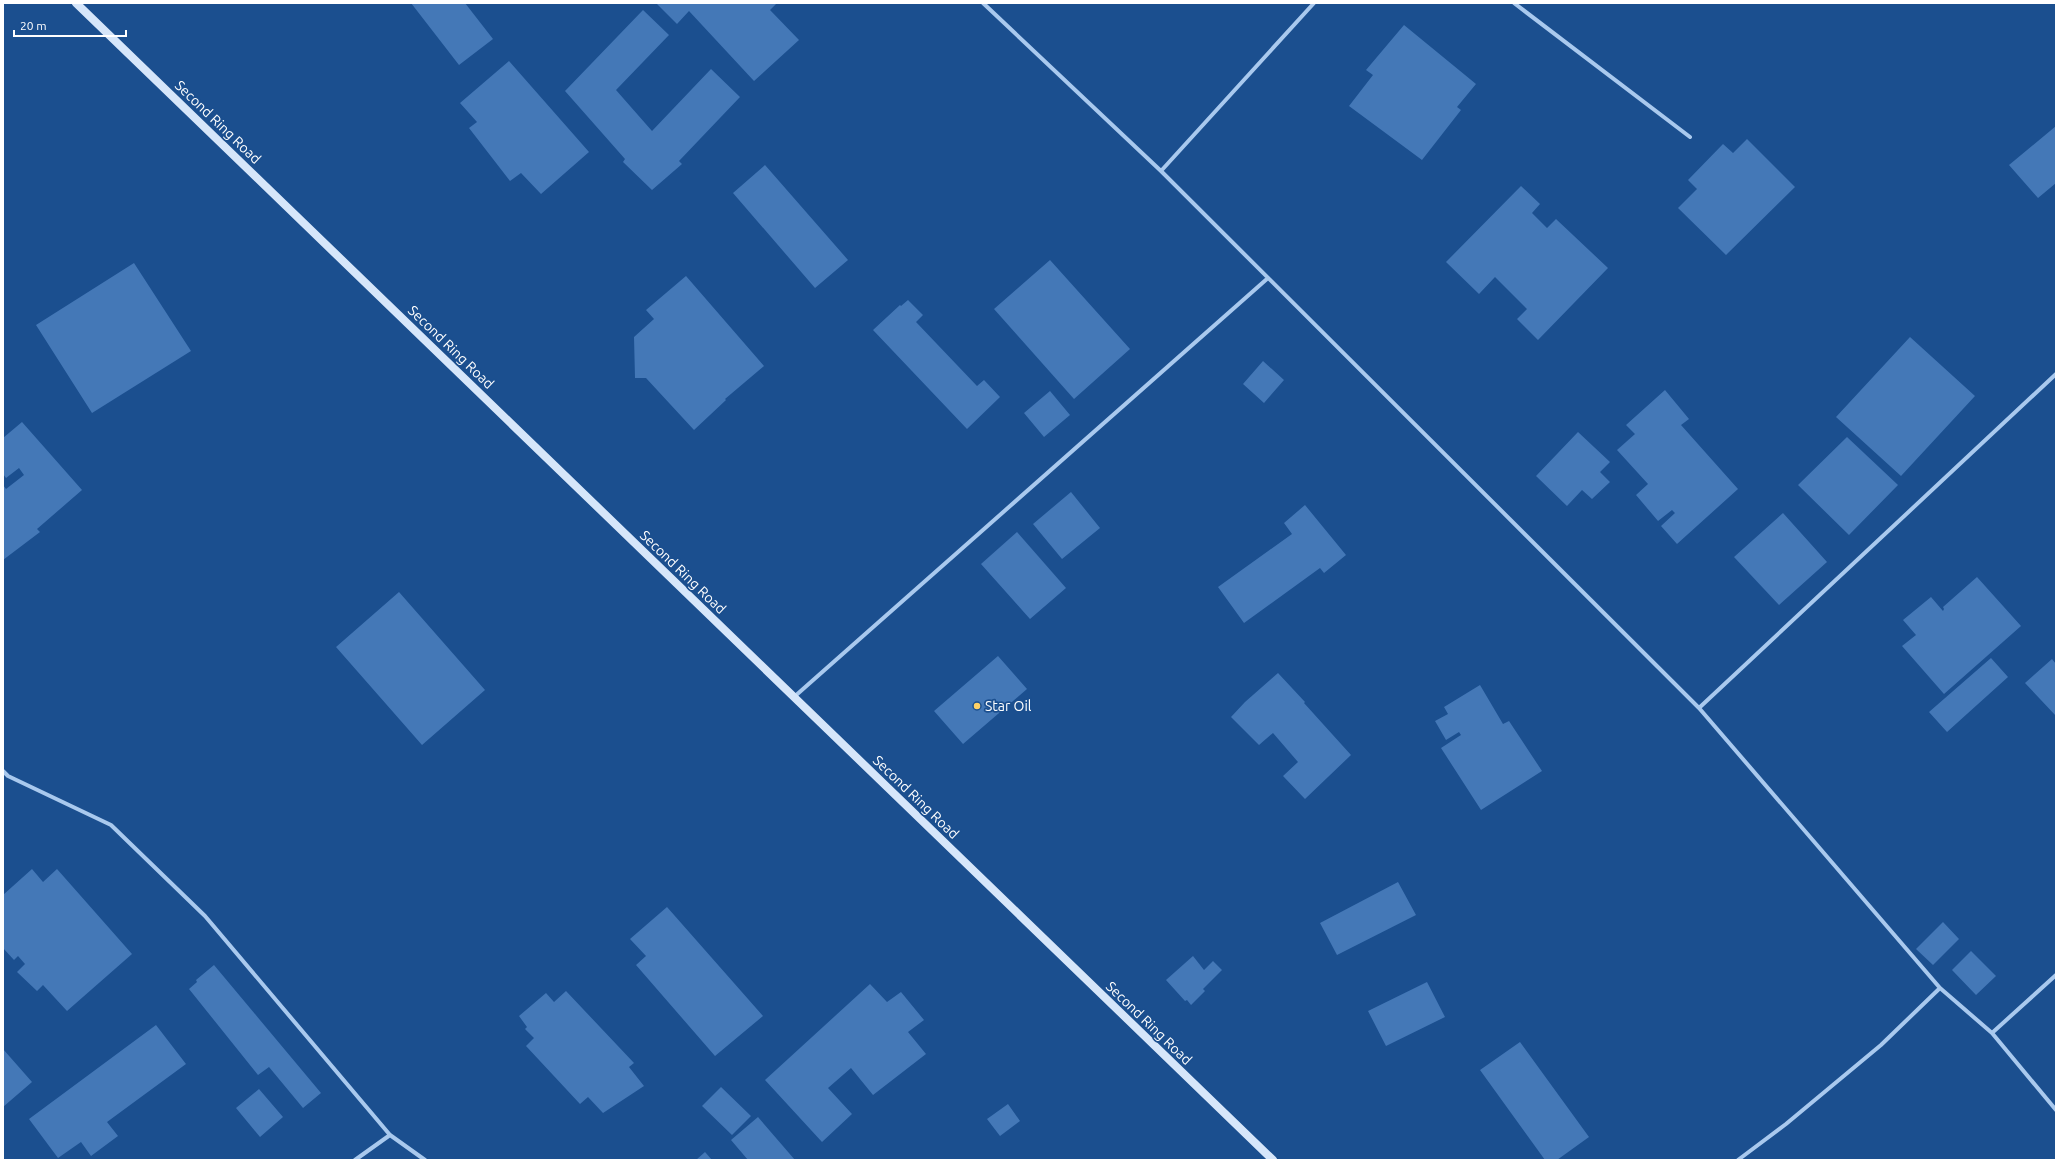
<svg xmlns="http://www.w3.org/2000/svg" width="2059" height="1163" font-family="Ubuntu,sans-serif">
	<rect width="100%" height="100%" fill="#1b4f8f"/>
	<!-- building -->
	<path fill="#4478b7" d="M411 3H465L493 39 459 65Z
		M656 3H777L770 10 799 40 754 81 689 11 677 24Z
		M643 10 669 35 616 90 652 131 711 69 740 97 679 161 682 164 652 190 623 162 625 159 565 91Z
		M1404 25 1476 84 1457 107 1461 110 1422 160 1349 106 1373 75 1366 70Z
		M509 61 589 152 541 194 521 173 510 181 469 128 477 122 460 103Z
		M2056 126V183L2038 198 2009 165Z
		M1747 139 1795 187 1726 255 1678 208 1697 189 1688 180 1723 144 1733 153Z
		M765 165 848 260 815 288 733 193Z
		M1521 186 1540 204 1532 213 1547 228 1556 219 1608 268 1538 340 1517 319 1527 309 1495 277 1479 294 1446 262Z
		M1050 260 1130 349 1074 399 994 309Z
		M134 263 191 351 92 413 36 325Z
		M686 276 764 366 725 399 726 400 694 430 646 378H635L634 337 654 319 646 310Z
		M908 300 923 315 916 322 977 386 984 380 1000 397 967 429 873 330 900 305 901 306Z
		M1910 337 1975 396 1901 476 1836 417Z
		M1263 361 1284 380 1264 403 1243 384Z
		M1665 390 1689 419 1681 425 1738 489 1677 544 1661 526 1675 513 1672 510 1658 521 1636 495 1648 484 1617 450 1635 434 1626 425Z
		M1050 391 1070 415 1044 437 1024 413Z
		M22 422 82 490 37 529 40 532 3 560V485L6 489 24 475 19 468 6 478 3 474V438Z
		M1578 432 1610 462 1600 472 1610 482 1592 499 1582 490 1567 506 1536 476Z
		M1847 437 1898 485 1849 535 1798 485Z
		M1071 492 1100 528 1062 559 1033 524Z
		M1305 505 1346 555 1324 573 1320 568 1244 623 1218 587 1292 534 1284 523Z
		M1783 513 1827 562 1779 605 1734 557Z
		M1017 532 1066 588 1030 619 981 564Z
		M1977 577 2021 626 1944 694 1902 646 1916 635 1903 620 1931 597 1943 611 1944 609 1943 607Z
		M399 592 485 690 422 745 336 647Z
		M998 656 1027 689 963 744 934 711Z
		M1991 658 2008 677 1947 732 1929 712Z
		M2052 659 2056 664V716L2025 683Z
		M1278 673 1305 702 1304 703 1351 755 1305 799 1283 776 1298 762 1273 733 1259 745 1231 717 1245 702Z
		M1480 685 1503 724 1509 721 1542 771 1481 810 1441 748 1461 735 1459 732 1446 740 1435 721 1448 714 1444 707Z
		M32 869 43 882 57 869 132 954 67 1011 43 985 37 991 17 972 25 964 18 956 14 960 3 948V895Z
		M1398 882 1416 915 1337 955 1320 923Z
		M667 907 763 1016 715 1056 636 965 646 956 630 939Z
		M1943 922 1959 939 1933 965 1916 949Z
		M1971 951 1996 976 1976 995 1952 970Z
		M1193 956 1204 970 1213 961 1222 970 1203 989 1205 991 1191 1005 1187 1000 1185 1001 1166 980Z
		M214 965 321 1093 303 1108 269 1067 258 1075 189 989 197 982 196 980Z
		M1427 982 1445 1017 1386 1046 1368 1011Z
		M870 984 887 1002 901 992 924 1020 908 1032 926 1054 873 1095 851 1068 828 1088 852 1114 822 1142 765 1080Z
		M566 991 634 1063 629 1067 644 1086 603 1113 588 1097 580 1104 526 1046 534 1038 525 1029 527 1027 519 1016 546 993 554 1002Z
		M156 1025 186 1064 107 1122 118 1136 91 1156 81 1142 58 1158 29 1119Z
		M1520 1042 1589 1137 1557 1160H1545L1480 1070Z
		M3 1049 32 1082 3 1107Z
		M721 1087 751 1116 732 1135 702 1106Z
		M259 1089 283 1117 260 1137 236 1108Z
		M1008 1104 1020 1121 1000 1136 987 1119Z
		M758 1117 795 1160H748L731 1140Z
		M705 1152 712 1160H696Z"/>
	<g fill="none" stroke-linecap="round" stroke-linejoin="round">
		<!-- street -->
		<path stroke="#a9c9ee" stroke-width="4" d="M983 3 1161 171 1699 708 1940 988 1992 1033 2056 1110
			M1514 3 1690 137
			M1161 171 1314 3
			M794 697 1268 278
			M1699 708 2056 374
			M3 771 8 776 111 825 205 916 390 1135 425 1160
			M1992 1033 2056 975
			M355 1160 390 1135
			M1738 1160 1786 1124 1881 1045 1940 988"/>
		<!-- secondary -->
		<path stroke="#d6e6fa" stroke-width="8" d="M76 3 1273 1160"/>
	</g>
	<!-- markers -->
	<circle fill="#ffd166" stroke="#1b4f8f" stroke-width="1.5" cx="977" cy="706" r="4"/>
	<g text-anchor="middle" stroke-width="3.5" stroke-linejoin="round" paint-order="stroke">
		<!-- street labels -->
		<g font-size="14" fill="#fff" stroke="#1b4f8f">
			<text transform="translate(218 122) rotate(44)" y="5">Second Ring Road</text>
			<text transform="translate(451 347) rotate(44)" y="5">Second Ring Road</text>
			<text transform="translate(683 572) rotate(44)" y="5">Second Ring Road</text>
			<text transform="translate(916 797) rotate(44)" y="5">Second Ring Road</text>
			<text transform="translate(1149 1023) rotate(44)" y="5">Second Ring Road</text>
		</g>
		<!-- poi labels -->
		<g font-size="14" fill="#fff" stroke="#1b4f8f" text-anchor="start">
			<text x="985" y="711">Star Oil</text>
		</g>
	</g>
	<!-- border -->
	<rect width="2059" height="1163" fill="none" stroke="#ffffff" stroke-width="8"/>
	<!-- scale -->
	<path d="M14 30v6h112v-6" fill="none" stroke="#ffffff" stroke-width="2"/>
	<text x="20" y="30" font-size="12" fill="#ffffff" stroke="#1b4f8f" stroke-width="3" paint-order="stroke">20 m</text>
</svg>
